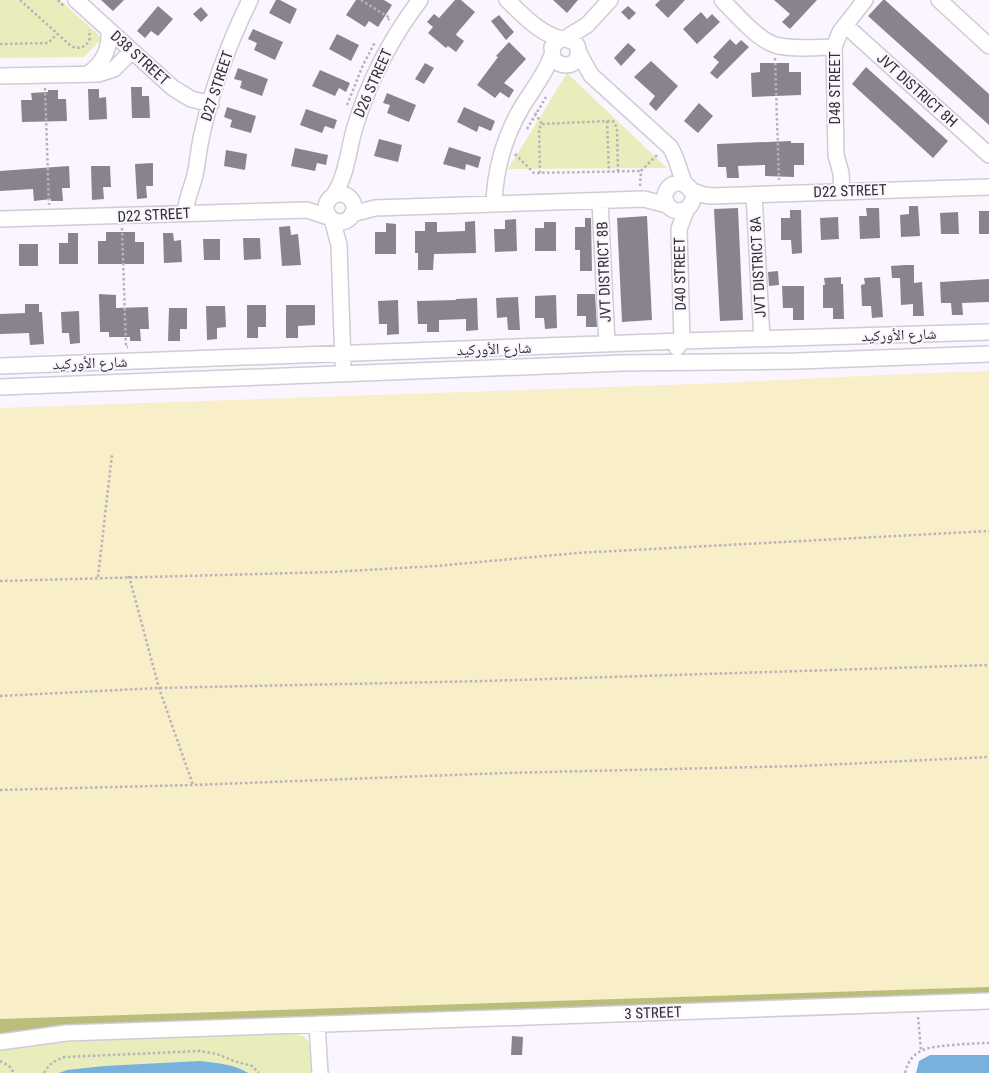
<svg xmlns="http://www.w3.org/2000/svg" width="989" height="1073" font-family="'Roboto Condensed','Noto Naskh Arabic',sans-serif">
	<rect width="100%" height="100%" fill="#faf5fe"/>
	<!-- green -->
	<path fill="#e9edbb" d="M0 0H60L102 38 84 57 0 58Z
		M567 73 667 168 508 169Z
		M287 1032C315 1034 311 1050 313 1073H0V1049L49 1041Z"/>
	<!-- forest -->
	<path fill="#babe7d" d="M989 980V1001L0 1035V1016Z"/>
	<!-- sand -->
	<path fill="#f8eec8" d="M989 371V987L0 1019V408L724 383 881 375Z"/>
	<!-- water -->
	<path fill="#78b1dc" d="M930 1055H989V1073H916L919 1061Z
		M200 1061C216 1063 234 1064 248 1073H59L67 1070 104 1066Z"/>
	<!-- building -->
	<path fill="#89838d" d="M101 0H124L113 11Z
		M276 0H280L297 9 290 24 269 13Z
		M356 0H384L392 5 378 27 369 21 365 27 346 15Z
		M455 0H461L475 12 457 33 456 35 464 41 456 52 448 46 446 48 428 33 433 27 427 22 434 14 439 18Z
		M553 0H578L567 13Z
		M660 0H685L668 18 655 5Z
		M774 0H817L790 29 782 22 790 14Z
		M883 0H885L989 94V125L868 16Z
		M158 6 173 19 158 36 151 31 145 38 137 31Z
		M628 6 636 13 629 20 621 12Z
		M201 7 208 15 201 22 193 14Z
		M701 12 707 19 712 14 720 22 697 44 683 29Z
		M499 15 514 32 506 40 491 21Z
		M253 29 283 42 275 60 254 50 257 43 248 39Z
		M337 34 359 45 351 61 329 49Z
		M730 39 736 45 741 40 749 47 717 79 710 73 719 62 713 57Z
		M509 42 526 59 504 83 514 90 509 98 500 92 495 98 477 85 498 57 496 56Z
		M628 43 636 50 621 66 614 58Z
		M651 61 678 86 656 111 649 104 655 96 634 77Z
		M425 63 434 68 424 84 415 79Z
		M760 63H789V72H801V95L752 97 751 73 760 72Z
		M866 67 948 141 933 158 852 84Z
		M238 68 268 79 262 96 240 88 242 81 234 79Z
		M320 70 350 83 346 92 339 88 335 96 312 86Z
		M131 87H142V96H149L150 118H132Z
		M88 89H99V98L106 97 107 119 89 120Z
		M48 90H58V99H66L67 121 22 122 21 100H32L31 93 48 92Z
		M387 93 416 105 409 122 387 113 390 105 383 103Z
		M699 103 713 116 698 133 684 121Z
		M227 107 256 116 251 133 230 127 232 120 224 117Z
		M464 107 495 121 491 131 479 126 477 132 457 122Z
		M306 109 337 120 334 129 325 126 322 133 300 125Z
		M379 139 402 145 398 162 374 156Z
		M791 141V143H804V165H794V177L765 176V165L738 166 739 178H727L726 167H718L717 144Z
		M449 147 481 157 478 168 466 164 465 170 443 164Z
		M295 148 328 155 326 165 317 163 315 171 291 166Z
		M226 150 247 154 245 170 224 166Z
		M153 163V186H146L147 198 137 199 135 164Z
		M69 166 70 188H62L63 201H51V199L34 201 33 189 0 191V171Z
		M91 166H110L111 187H103L104 199 92 200Z
		M909 206H918L920 236 901 237 900 215 909 214Z
		M738 208 743 320 720 321 714 209Z
		M866 208H879L880 238 860 239 859 216H867Z
		M790 210H801L802 253 792 254 791 240H781V218H790Z
		M979 211H989V234H979Z
		M958 212 959 234H941L940 213Z
		M647 216 652 320 622 322 617 218Z
		M838 217 839 239 821 240 820 218Z
		M585 218H591L592 271H580V250H575V227H585Z
		M516 219 517 251 495 252 494 229H505V220Z
		M475 221 476 253 434 254 433 270H418V253H415V231H425V222H437V232L465 231V222Z
		M544 222H556V251H535V228H544Z
		M386 223 396 224V254H375V232H386Z
		M290 226 291 235 298 234 301 265 282 266 279 227Z
		M106 232H135V242H144V264H98V241H106Z
		M68 233H78V264H59V243H68Z
		M163 233H173L174 241 181 240 182 262 164 263Z
		M243 238H260L261 259 244 260Z
		M203 239H220V260H204Z
		M19 244H38V266H19Z
		M905 265H914V283L922 282 924 316H913V304L901 305 900 278H892L891 266Z
		M778 271 779 285 769 286 768 272Z
		M841 277V284H843L844 319H833V308H823V285H825L824 278Z
		M880 277 883 317 872 318 871 306H862L861 285 865 284 864 278Z
		M989 279V302L962 303 963 315H952L951 303H941L940 282Z
		M782 286H804V320H793V308H783Z
		M99 294 116 295V308L148 307 149 329H140L141 341H130V337H109V332H100Z
		M577 294H595L597 327H586V316H577Z
		M556 295 557 328 545 329 544 318H535V296Z
		M518 297 520 330H508L507 317 497 318 496 298Z
		M477 298 478 330 466 331V319L439 320V332H427V324H418L417 301 456 300V299Z
		M398 300 399 334 387 335V324H379L378 301Z
		M25 304H39V312H42L44 344 30 345 29 333 0 334V314L25 313Z
		M247 305H266V327H258V338H247Z
		M286 305H315V325L298 326V338H286Z
		M206 306H225L226 327 217 328V339L207 340Z
		M169 308H187V329H180V341H168Z
		M79 311 80 343 70 344 69 333H62L61 312Z
		M512 1036 523 1037 522 1055H511Z"/>
	<g fill="none" stroke-linecap="round" stroke-linejoin="round">
		<!-- minor casing -->
		<g stroke="#d1cbd6" stroke-width="18">
			<path id="minor" d="M76 0 173 88 191 99 211 104
				M507 0C521 13 535 29 553 36 562 41 580 37 578 53 577 68 560 68 553 58L552 47 560 39
				M722 0C736 14 757 39 775 45 793 50 816 47 834 47
				M939 0 989 46
				M845 25 989 155
				M566 38 587 25 610 0
				M579 53 591 75 670 147C678 159 679 173 686 186
				M88 74C104 63 110 49 109 30
				M0 76 99 74 114 69 132 51
				M665 197a14 14 0 1 1 28 0a14 14 0 1 1-28 0Z
				M690 190 704 195 712 196 989 187
				M842 191 841 173 836 155 834 47 840 32 865 0
				M326 208a14 14 0 1 1 28 0a14 14 0 1 1-28 0Z
				M754 195 762 339
				M333 196C347 176 348 150 355 127 369 81 391 38 420 0
				M600 201 607 344
				M494 204C495 169 505 135 523 105 534 88 545 74 552 55
				M185 213C186 199 192 188 195 175 198 161 199 145 203 130 213 85 230 41 250 0
				M352 214 375 208 644 199 667 205
				M0 219 307 210 331 218
				M332 219 339 245 343 363
				M677 348 682 341 679 229 687 208
				M0 366 682 341 989 332
				M0 387 622 363 797 361 989 354
				M317 1024 320 1073
				M0 1042 66 1033 989 1001"/>
		</g>
		<!-- path -->
		<path stroke="#b7b3ba" stroke-width="2.5" stroke-dasharray="2.5 2.5" stroke-linecap="butt" d="M20 0 71 46C80 50 87 47 90 38L89 30
			M58 0 64 6
			M361 0 390 18 388 20
			M0 44 48 43 57 34
			M775 58 779 180
			M45 88 49 205
			M347 105 363 65 375 42
			M535 113 542 124
			M607 121 609 172
			M527 129 546 97
			M515 154 534 173 641 171
			M540 173 539 129 542 124 607 121H613L617 128 618 171
			M640 186 641 171 658 154
			M122 228 126 347H128
			M129 576 159 688 193 785
			M98 577 112 454
			M0 581 331 572 436 566 577 553 989 531
			M0 696 159 688 485 681 989 665
			M0 790 193 785 504 773 800 766 989 757
			M918 1017 921 1051
			M0 1061 9 1066 14 1073
			M44 1073C49 1064 55 1060 65 1057L200 1051 217 1054 234 1061 252 1066 259 1073
			M905 1073C911 1047 931 1047 953 1045 965 1044 977 1043 989 1043"/>
		<!-- minor -->
		<use href="#minor" stroke="#fff" stroke-width="15"/>
	</g>
	<g text-anchor="middle" stroke-width="4" stroke-linejoin="round" paint-order="stroke">
		<!-- street labels -->
		<g font-size="15" fill="#323034" stroke="#faf5fe">
			<text transform="translate(140 58) rotate(42)" y="5">D38 STREET</text>
			<text transform="translate(373 83) rotate(-66)" y="5">D26 STREET</text>
			<text transform="translate(217 86) rotate(-72)" y="5">D27 STREET</text>
			<text transform="translate(835 88) rotate(-90)" y="5">D48 STREET</text>
			<text transform="translate(917 90) rotate(42)" y="5">JVT DISTRICT 8H</text>
			<text transform="translate(850 191) rotate(-2)" y="5">D22 STREET</text>
			<text transform="translate(154 215) rotate(-3)" y="5">D22 STREET</text>
			<text transform="translate(758 267) rotate(-93)" y="5">JVT DISTRICT 8A</text>
			<text transform="translate(604 272) rotate(-92)" y="5">JVT DISTRICT 8B</text>
			<text transform="translate(680 274) rotate(-91)" y="5">D40 STREET</text>
			<text transform="translate(899 335) rotate(-2)" y="5">شارع الأوركيد</text>
			<text transform="translate(494 349) rotate(-2)" y="5">شارع الأوركيد</text>
			<text transform="translate(90 363) rotate(-2)" y="5">شارع الأوركيد</text>
			<text transform="translate(653 1013) rotate(-2)" y="5">3 STREET</text>
		</g>
	</g>
</svg>
